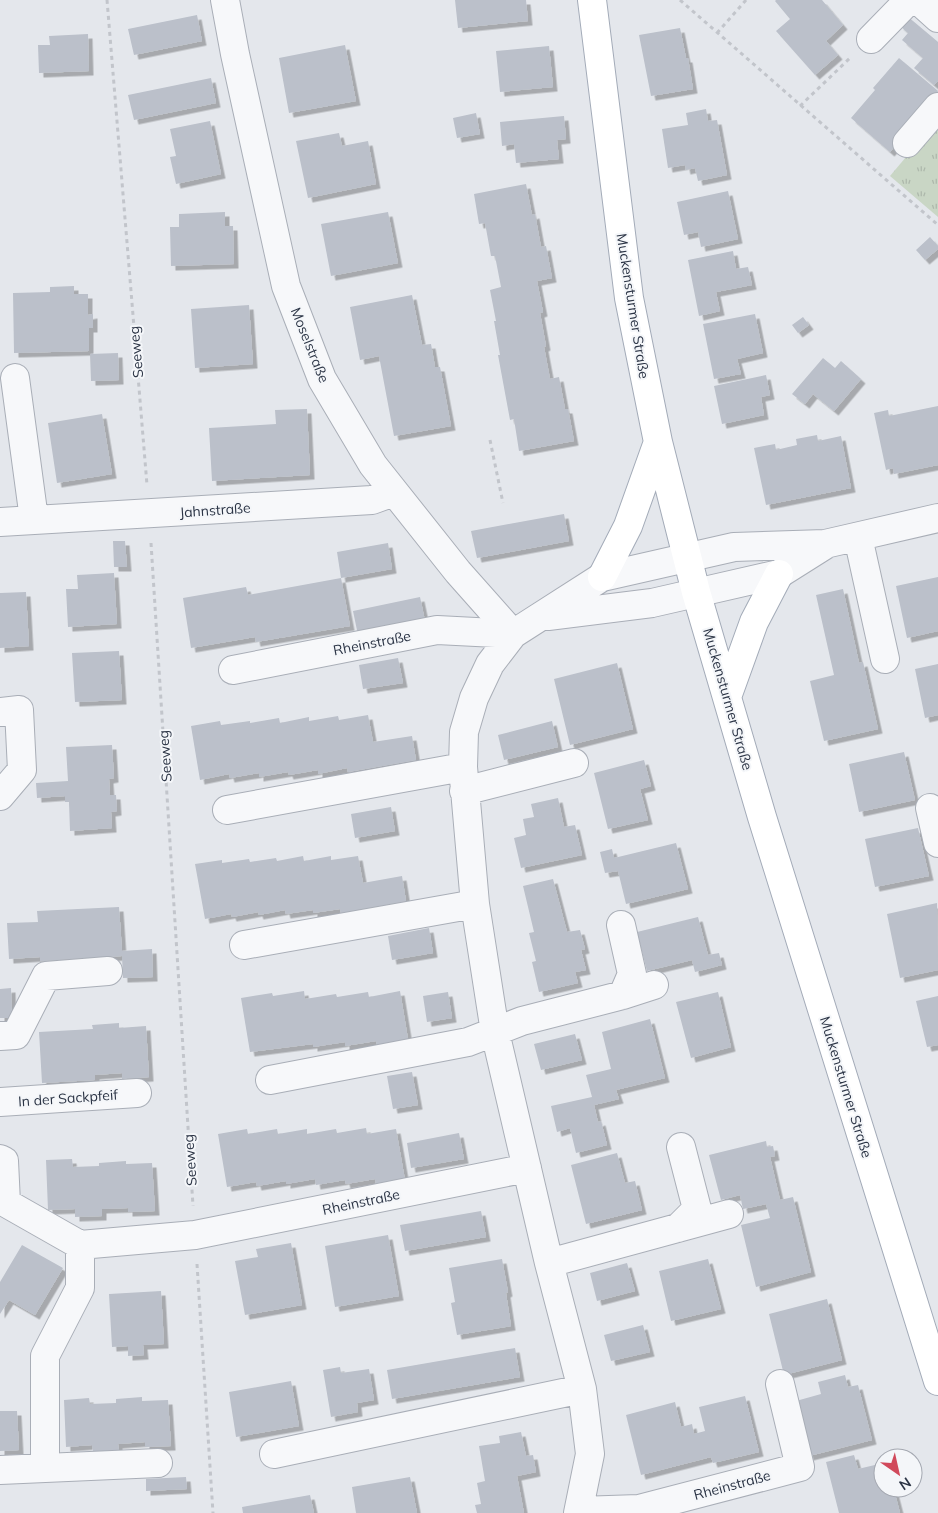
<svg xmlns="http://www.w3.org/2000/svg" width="938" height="1513" font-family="Mulish,sans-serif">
	<defs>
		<pattern id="grass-tufts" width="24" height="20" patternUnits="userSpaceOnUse" patternTransform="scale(1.25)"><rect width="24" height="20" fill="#c9d6c5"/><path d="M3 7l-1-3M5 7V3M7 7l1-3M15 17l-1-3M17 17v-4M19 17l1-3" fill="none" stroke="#adb8ab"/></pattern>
		<filter id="shadow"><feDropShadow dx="4.5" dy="4.5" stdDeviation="0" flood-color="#0004"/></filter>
	</defs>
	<rect width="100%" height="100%" fill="#e4e7ec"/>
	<!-- grass -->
	<path fill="url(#grass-tufts)" d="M938 119V217L890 176Z"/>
	<!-- building -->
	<path fill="#bbc0ca" filter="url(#shadow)" d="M455 0H526L528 21 458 28Z
		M776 0H822L843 25 826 41 838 55 815 75 776 31 790 19 775 1Z
		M197 15 202 41 134 55 128 29Z
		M907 16 938 42V81L934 85 914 68 923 58 902 40 908 33 899 25Z
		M680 28 686 58H688L693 89 651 96 639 35Z
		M88 34 89 71 39 73 38 45H50L49 36Z
		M345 45 356 101 289 113 279 58Z
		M549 46 553 87 500 92 496 51Z
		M899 58 938 91 901 133 904 136 890 152 851 118 875 90 873 88Z
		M211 78 216 103 134 120 128 95Z
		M706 109 708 121 717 120 727 175 698 181 695 168 686 170 685 165 668 168 662 129 688 125 686 113Z
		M476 113 480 134 457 138 453 118Z
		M564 116 566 139 557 140 559 159 516 163 514 144 502 146 500 122Z
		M210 121 221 174 176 184 170 157 176 156 170 129Z
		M339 133 342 146 368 141 376 184 308 198 296 141Z
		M526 184 532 215 535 214 541 247 546 246 552 278 537 281 543 312 540 313 546 346 544 347 550 379 559 377 565 409H568L574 441 519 451 514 419 510 420 498 355H500L494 321H496L490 290 501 287 495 256H491L485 223 479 224 474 194Z
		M728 191 738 239 701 247 698 232 684 235 677 202Z
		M225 212V226H233L234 264 171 266 170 227H179V214Z
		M388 212 398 263 331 276 321 224Z
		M930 237 938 246V249L925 260 916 250Z
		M733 251 736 269 748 267 752 285 716 292 720 311 699 316 688 260Z
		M74 286V294H88V315L93 314V328H89V351L14 353 13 293 50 292V287Z
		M412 295 422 345 431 344 435 367H440L451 426 394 436 379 356 360 360 350 307Z
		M249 305 253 364 195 368 191 309Z
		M755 314 763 353 737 359 741 374 714 379 703 324Z
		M803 317 809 325 798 333 792 325Z
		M118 353 119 380 91 381 90 354Z
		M823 358 835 368 841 361 861 379 834 411 813 394 805 404 792 394Z
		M766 375 770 395 761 397 764 415 722 424 714 386Z
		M938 406V465L894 474 893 468 886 470 874 413 888 410 889 416Z
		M307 409 310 475 212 481 209 428 276 424 275 410Z
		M102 414 112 474 57 483 48 423Z
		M817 435 818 441 841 436 851 488 766 505 754 448 775 444 776 450 797 445 796 439Z
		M564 514 569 541 477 558 471 531Z
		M113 541H125L127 567H114Z
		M388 543 392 569 341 578 350 626 256 642 255 637 191 648 183 598 246 587 248 595 341 578 337 552Z
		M114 573 117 624 68 627 66 589H78L77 575Z
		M938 577V631L907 638 896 586Z
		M843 589 859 663 863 662 878 729 824 741 810 681 834 675 816 595Z
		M26 592 29 646 0 648V593Z
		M420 597 425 621 358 635 353 611Z
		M119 651 122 700 75 702 72 653Z
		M398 658 403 683 363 689 359 665Z
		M617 663 633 729 570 745 554 679Z
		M938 664V715L925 718 915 669Z
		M368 715 373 742 412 736 416 760 348 772 347 768 318 774V770L289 775 288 772 259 777V773L230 778 229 774 200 780 191 726 220 721 221 725 250 721V723L279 718 280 723 309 717V721L338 716 339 720Z
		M552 721 558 747 504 760 498 735Z
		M112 745 114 778 109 779 110 795H116L117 811 111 812 112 828 70 831 69 802H65V796L37 798 36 783 68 781 66 747Z
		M904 752 915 800 859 812 849 764Z
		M644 760 651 786 640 789 648 820 608 829 594 773Z
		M558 798 564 827 575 825 582 855 521 868 514 838 526 835 523 819 534 817 531 804Z
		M391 807 395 831 355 838 351 814Z
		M918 828 929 876 875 887 865 839Z
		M676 843 688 889 626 904 618 871 605 873 600 852 612 849 614 858Z
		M303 856 304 861 331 856V860L358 856 363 883 402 876 406 901 341 913 340 909 313 913V910L286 914 285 910 259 915 258 912 232 917 231 914 205 919 195 864 222 860V863L249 859 250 862 276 858 277 861Z
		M553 879 567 932 580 930 585 949 581 950 586 970 575 972 578 983 539 992 532 962 536 961 529 933 534 932 523 886Z
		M937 903 938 970 900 978 887 914Z
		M119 907 122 951 152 949 153 977 123 978 122 956 40 961V957L9 959 7 923 38 922 37 911Z
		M698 917 708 955 719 953 722 965 695 972 692 960 647 971 637 932Z
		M429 928 433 953 392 960 388 936Z
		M11 988 12 1018H0V989Z
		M304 991 305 999 336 994 337 997 368 992 369 997 400 991 408 1039 377 1045 376 1041 345 1046V1042L313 1047V1044L250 1052 241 998 272 993 273 996Z
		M448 992 452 1018 427 1022 423 996Z
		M718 992 731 1047 691 1058 676 1002Z
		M938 996V1045L927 1047 916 1001Z
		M650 1019 665 1078 616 1090 619 1099 594 1105 598 1122 601 1121 607 1145 576 1153 570 1128 557 1132 551 1106 592 1097 586 1075 611 1069 602 1032Z
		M119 1023V1028L146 1026 149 1077 122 1079V1073L95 1075V1080L42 1083 39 1032 93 1029 92 1025Z
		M575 1034 582 1060 541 1070 534 1044Z
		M412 1072 418 1105 393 1109 387 1076Z
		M366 1128 367 1134 396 1129 405 1180 376 1184 375 1179 346 1184 345 1180 316 1185 315 1179 286 1184V1181L257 1186 256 1182 227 1187 218 1134 247 1129 248 1134 277 1129 278 1134 307 1129V1134L336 1129 337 1133Z
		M459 1133 464 1159 411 1168 407 1143Z
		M766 1141 767 1147 773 1146 775 1156 770 1157 780 1200 793 1197 811 1272 756 1287 741 1225 770 1218 766 1204 743 1209 740 1195 721 1200 709 1155Z
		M617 1153 625 1183 635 1181 642 1210 586 1224 571 1165Z
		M72 1159 73 1167 99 1166V1163L126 1161V1164L152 1163 155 1211 128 1212V1208L102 1209V1216L75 1217V1209L48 1210 46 1160Z
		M481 1211 486 1237 405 1251 400 1225Z
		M388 1235 399 1296 335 1307 325 1246Z
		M291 1243 302 1305 245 1315 235 1261 258 1257 256 1249Z
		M22 1245 63 1268 35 1315 9 1300 0 1314V1282Z
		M502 1259 508 1292 506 1293 511 1326 457 1335 451 1303 455 1302 449 1268Z
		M708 1259 721 1309 671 1321 659 1271Z
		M627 1263 635 1291 597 1301 590 1273Z
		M161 1291 164 1344 143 1345 144 1355 128 1356V1346L112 1347 109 1294Z
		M827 1299 842 1360 784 1375 769 1314Z
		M643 1325 650 1352 611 1361 604 1335Z
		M515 1348 520 1377 392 1399 387 1370Z
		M340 1367 341 1373 369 1369 374 1400 357 1403 358 1412 331 1417 323 1370Z
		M845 1375 848 1387 858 1385 872 1440 809 1456 796 1401 821 1394 818 1382Z
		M291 1381 299 1426 236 1437 229 1392Z
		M745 1396 759 1452 713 1463 711 1457 641 1475 626 1415 675 1402 681 1427 692 1424 694 1434 705 1431 699 1407Z
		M142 1397V1401L168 1400 171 1446 145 1447V1442L118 1444 119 1450 93 1452 92 1445 66 1447 64 1400 89 1398 90 1404 116 1403V1399Z
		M0 1411H17L19 1450 0 1451Z
		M521 1432 526 1456 533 1455 536 1472 517 1476 524 1513H477L475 1505 481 1504 477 1483 485 1481 479 1446 500 1443 499 1436Z
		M854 1455 858 1469 879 1464 883 1478V1488H885L886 1492 894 1490 900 1513H839L826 1462Z
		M186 1477 187 1489 146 1491V1479Z
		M410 1477 417 1513H356L352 1487Z
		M310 1495 314 1513H243L242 1507Z"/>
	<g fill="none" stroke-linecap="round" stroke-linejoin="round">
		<!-- minor casing -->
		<g stroke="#a9aeb7" stroke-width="30">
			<path id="minor" d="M225 0 235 54 286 286 322 379 373 465 458 572 513 634
				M918 0 938 18
				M871 39 909 0
				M907 143 938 107
				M15 378 34 519
				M0 522 372 500 394 492
				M858 537 885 659
				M548 616 652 603 779 574 825 545
				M233 670 437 630 513 634
				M0 712 19 710 22 770 0 796
				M464 791 574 763
				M930 808 938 843
				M227 810 463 767
				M621 925 632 974 623 995
				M244 945 475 904
				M0 1036 16 1035 46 976 108 971
				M270 1080 468 1042 522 1021 623 995 654 985
				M0 1102 137 1093
				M0 1159 4 1161 6 1203 80 1245V1288L45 1356V1468L0 1470
				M678 1228 697 1209 681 1147
				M80 1245 195 1235 527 1168
				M549 1263 729 1214
				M274 1454 582 1389
				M45 1468 158 1463
				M579 1511 639 1509 800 1467 780 1384
				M578 1513 590 1454 582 1389 549 1263 495 1032 475 904 463 767 464 732 474 698 490 664 513 634 602 577 734 547 825 544 938 518"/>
		</g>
		<!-- major casing -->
		<g stroke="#a3abb8" stroke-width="30">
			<path id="major" d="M592 0 629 298 658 442 696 592 762 817 938 1381
				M602 577 628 526 658 442
				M727 697 754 622 779 574"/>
		</g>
		<!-- path -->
		<path stroke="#c2c5cb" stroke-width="3" stroke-dasharray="4 4" stroke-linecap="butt" d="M107 0 147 485
			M680 0 938 225
			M717 33 746 0
			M800 106 850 58
			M490 440 503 503
			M151 543 193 1206
			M197 1264 213 1513"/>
		<!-- minor -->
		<use href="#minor" stroke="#f7f8fa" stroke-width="28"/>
		<!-- major -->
		<use href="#major" stroke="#fff" stroke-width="28"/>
	</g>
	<g text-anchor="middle" stroke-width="4" stroke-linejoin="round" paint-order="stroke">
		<!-- street labels -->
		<g font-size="14" fill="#2b3445" stroke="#f4f6f9">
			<text transform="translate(633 306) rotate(81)" y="5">Muckensturmer Straße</text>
			<text transform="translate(310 345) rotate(68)" y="5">Moselstraße</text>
			<text transform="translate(136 352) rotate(-95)" y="5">Seeweg</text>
			<text transform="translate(215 510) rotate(-4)" y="5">Jahnstraße</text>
			<text transform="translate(372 643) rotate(-11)" y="5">Rheinstraße</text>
			<text transform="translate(728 699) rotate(74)" y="5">Muckensturmer Straße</text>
			<text transform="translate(165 756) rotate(-94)" y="5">Seeweg</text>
			<text transform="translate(846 1087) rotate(73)" y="5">Muckensturmer Straße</text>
			<text transform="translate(68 1098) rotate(-4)" y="5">In der Sackpfeif</text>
			<text transform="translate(190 1160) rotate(-94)" y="5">Seeweg</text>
			<text transform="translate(361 1202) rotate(-12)" y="5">Rheinstraße</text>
			<text transform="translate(732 1485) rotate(-15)" y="5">Rheinstraße</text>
		</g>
	</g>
	<!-- north arrow -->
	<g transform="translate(898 1473) rotate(146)"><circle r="24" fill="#f4f6f9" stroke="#a4a8b1"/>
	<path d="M0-4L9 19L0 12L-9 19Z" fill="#d1495b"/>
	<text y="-8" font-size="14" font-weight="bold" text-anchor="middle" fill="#2b3445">N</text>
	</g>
</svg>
